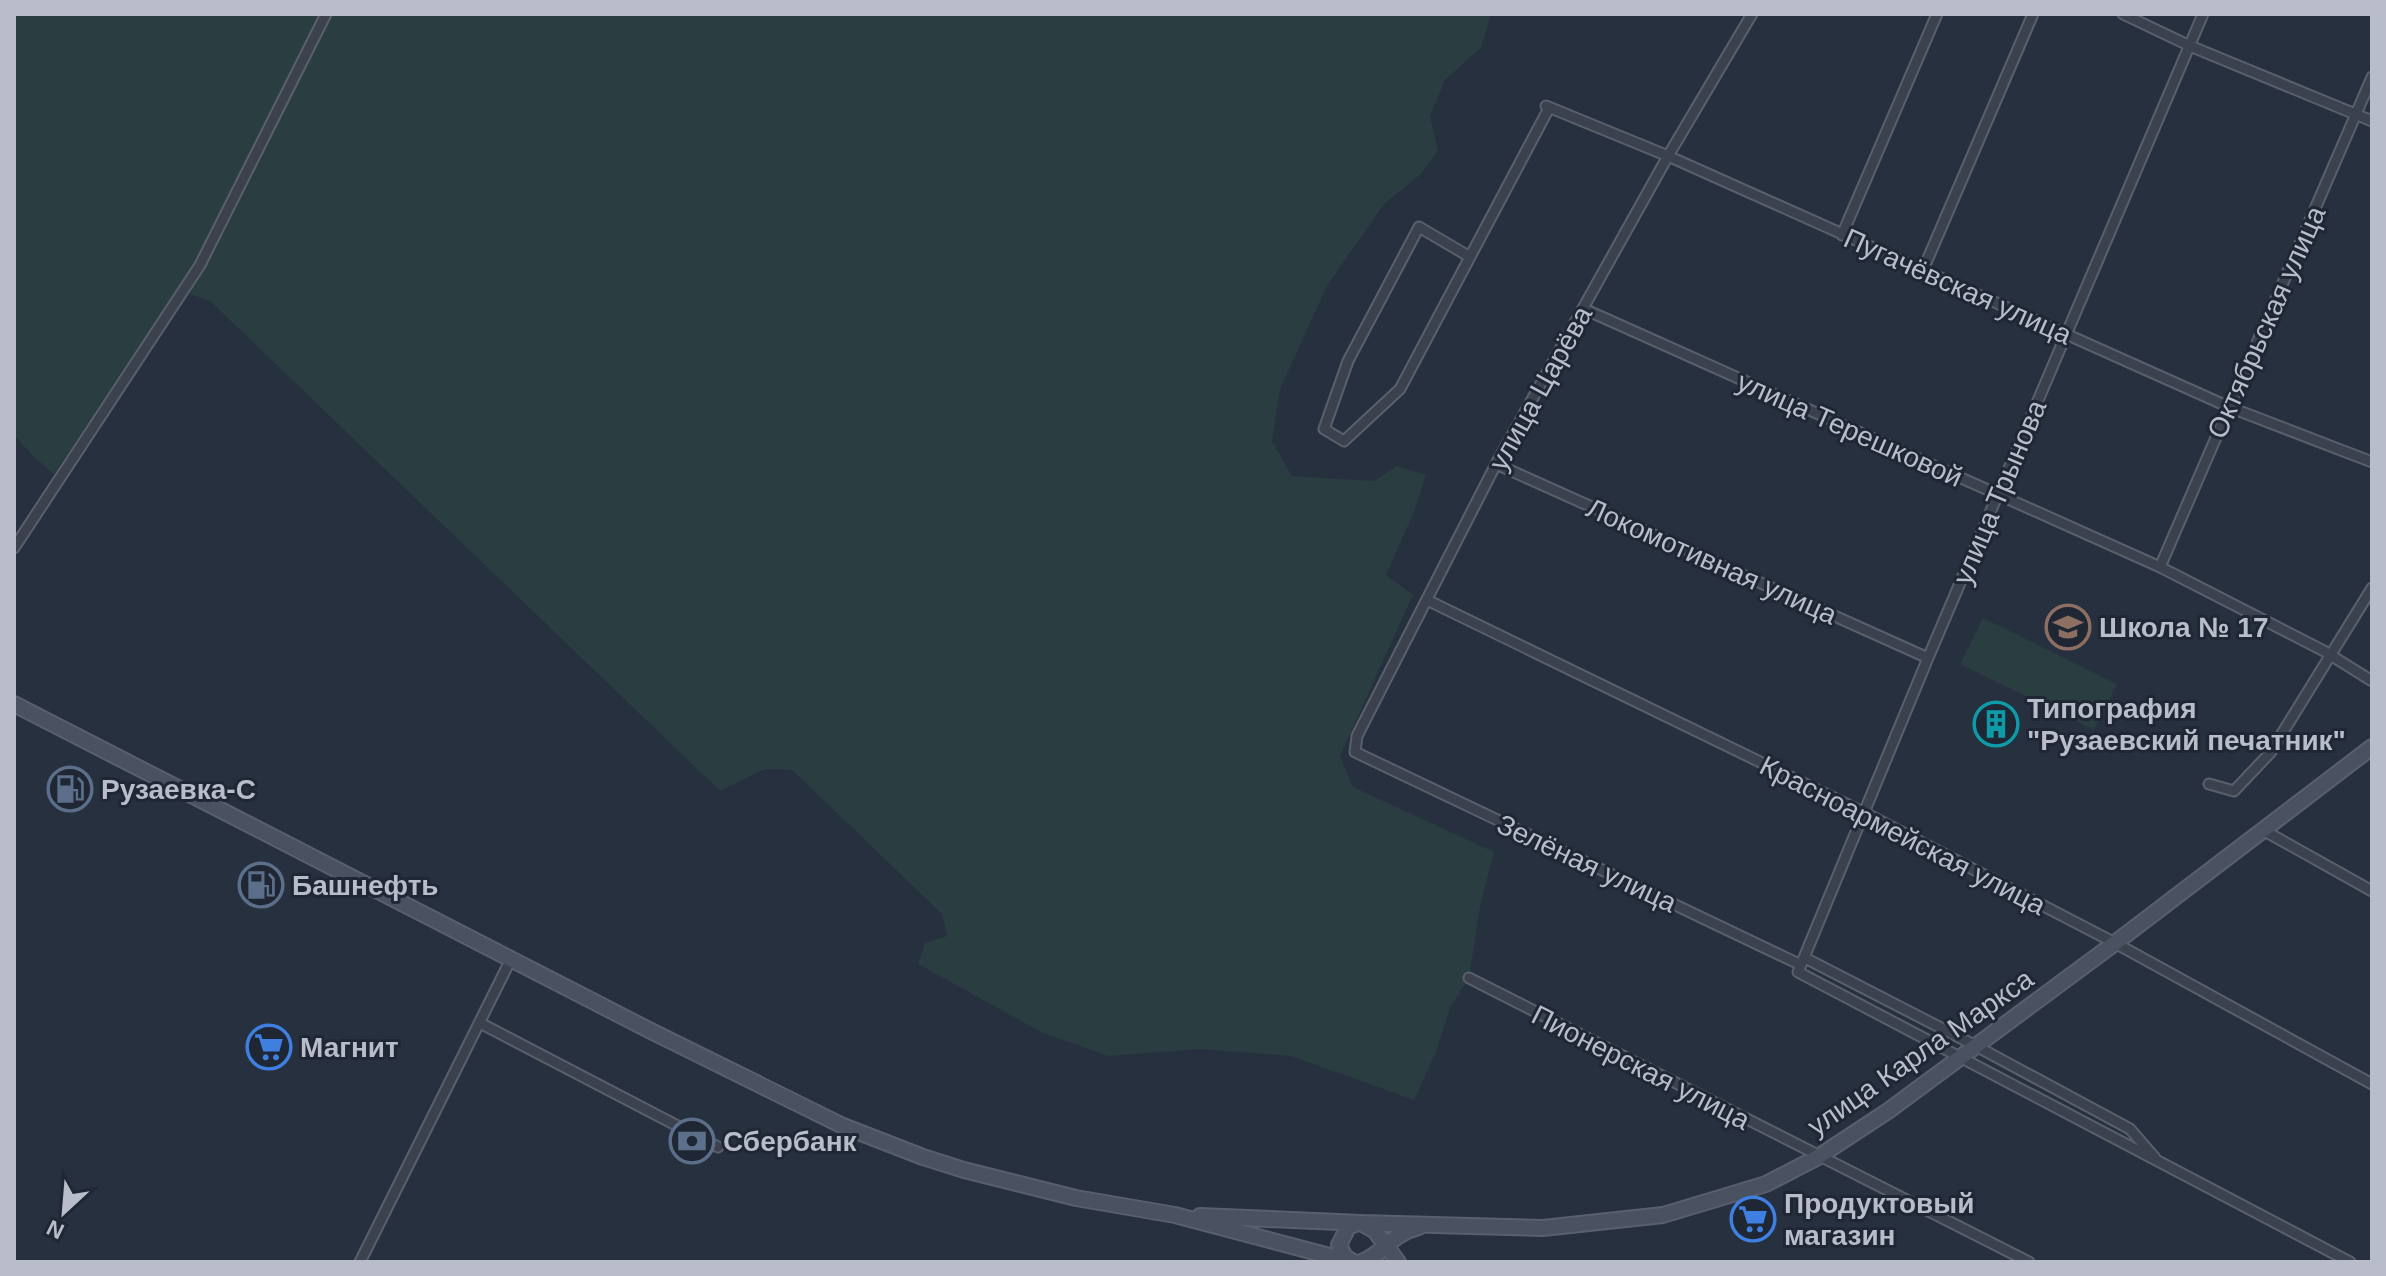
<svg xmlns="http://www.w3.org/2000/svg" width="2386" height="1276" font-family="Arial,sans-serif">
	<rect width="100%" height="100%" fill="#27303e"/>
	<!-- green -->
	<path fill="#2a3d40" d="M14 14H1491L1481 48 1445 80 1430 116 1438 151 1421 174 1384 204 1327 286 1280 389 1272 441 1292 476 1374 481 1396 466 1426 475 1414 512 1386 575 1413 595 1340 756 1353 787 1494 852 1480 907 1469 978 1450 1008 1436 1052 1414 1100 1291 1056 1200 1049 1108 1056 1041 1032 918 964 925 943 947 936 942 914 792 770 765 769 720 791 210 301 182 291 171 298 54 474 34 457 14 435Z
		M1983 618 2117 684 2094 730 1960 664Z"/>
	<g fill="none" stroke-linecap="round" stroke-linejoin="round">
		<!-- street casing -->
		<g stroke="#59606c" stroke-width="13">
			<path id="street" d="M1752 14 1668 156 1496 464 1357 736 1355 752 1801 965
				M2123 14 2190 46 2372 121
				M2203 14 1928 658 1798 972 2350 1262
				M1546 106 1668 156 2229 407 2372 462
				M1842 235 1937 14
				M1470 257 1419 227 1348 361 1324 429 1344 441 1400 389 1549 108
				M1923 270 2033 14
				M1584 309 2160 567 2324 651 2372 681
				M1496 464 1928 658
				M14 548 200 265 326 14
				M2160 567 2372 77
				M1427 600 1865 813 2115 943 2372 1084
				M2209 784 2234 791 2270 753 2372 588
				M2263 830 2372 891
				M1805 958 1976 1046 2130 1129 2155 1158
				M1469 978 2029 1262
				M480 1023 718 1147
				M360 1262 511 959"/>
		</g>
		<!-- secondary casing -->
		<g stroke="#59606c" stroke-width="18">
			<path id="secondary" d="M14 704 649 1030 843 1126 923 1157 964 1170 1076 1198 1175 1215 1352 1262
				M1200 1216 1361 1223 1375 1231 1398 1262
				M1361 1223 1543 1228 1663 1215 1766 1184 1818 1157 1888 1111 2115 943 2372 747
				M1353 1262 1345 1257 1339 1245 1348 1227 1358 1223
				M1361 1262C1383 1255 1390 1234 1419 1227"/>
		</g>
		<!-- street -->
		<use href="#street" stroke="#3b424e" stroke-width="9"/>
		<!-- secondary -->
		<use href="#secondary" stroke="#4a5161" stroke-width="14"/>
	</g>
	<!-- icons -->
	<defs>
		<g id="school-ring" transform="scale(2.3)"><circle r="9.5" fill="#202734" stroke="#8d6e63" stroke-width="1.5"/><path d="M0-5L7-2L0 1L-7-2ZM-4 1L0 2.5L4 1V4Q0 6-4 4Z" fill="#8d6e63"/></g>
		<g id="building-ring" transform="scale(2.3)"><circle r="9.5" fill="#202734" stroke="#0f9aa8" stroke-width="1.5"/><path d="M-4-6H4V6H1V3H-1V6H-4ZM-2.5-4.3h1.7v1.8h-1.7ZM.8-4.3h1.7v1.8H.8ZM-2.5-1h1.7V.8h-1.7ZM.8-1h1.7V.8H.8Z" fill="#0f9aa8"/></g>
		<g id="fuel-ring" transform="scale(2.3)"><circle r="9.5" fill="#202734" stroke="#5c6f8a" stroke-width="1.5"/><path d="M-5.5-6h7V0h2V4h1.3V-2.5L3-4.5l.8-.8L6-3V5H2.5V1h-1V6h-7ZM-4.2-4.7v3.2H.2V-4.7Z" fill="#5c6f8a"/></g>
		<g id="supermarket-ring" transform="scale(2.3)"><circle r="9.5" fill="#202734" stroke="#3f7fe0" stroke-width="1.5"/><path d="M-6-5.5h2.5l.6 2H6L4.5 2H-2.5L-4.4-4H-6ZM-1.5 3.2a1.3 1.3 0 1 0 .1 0ZM3 3.2a1.3 1.3 0 1 0 .1 0Z" fill="#3f7fe0"/></g>
		<g id="bank-ring" transform="scale(2.3)"><circle r="9.5" fill="#202734" stroke="#5c6f8a" stroke-width="1.5"/><path d="M-6-4H6V4H-6ZM0-2.3a2.3 2.3 0 1 0 0 4.6a2.3 2.3 0 1 0 0-4.6Z" fill="#5c6f8a"/></g>
	</defs>
	<g fill-rule="evenodd">
		<use href="#school-ring" x="2068" y="627"/>
		<use href="#building-ring" x="1996" y="724"/>
		<use href="#fuel-ring" x="70" y="789"/>
		<use href="#fuel-ring" x="261" y="885"/>
		<use href="#supermarket-ring" x="269" y="1047"/>
		<use href="#bank-ring" x="692" y="1141"/>
		<use href="#supermarket-ring" x="1753" y="1219"/>
	</g>
	<g text-anchor="middle" stroke-width="6" stroke-linejoin="round" paint-order="stroke">
		<!-- street labels -->
		<g font-size="28" fill="#b8bdc9" stroke="#202734">
			<text transform="translate(1958 286) rotate(24)" y="10">Пугачёвская улица</text>
			<text transform="translate(2266 322) rotate(-66)" y="10">Октябрьская улица</text>
			<text transform="translate(1540 388) rotate(-61)" y="10">улица Царёва</text>
			<text transform="translate(1850 429) rotate(24)" y="10">улица Терешковой</text>
			<text transform="translate(1999 492) rotate(-67)" y="10">улица Трынова</text>
			<text transform="translate(1712 561) rotate(24)" y="10">Локомотивная улица</text>
			<text transform="translate(1903 835) rotate(27)" y="10">Красноармейская улица</text>
			<text transform="translate(1587 863) rotate(25)" y="10">Зелёная улица</text>
			<text transform="translate(1920 1052) rotate(-35)" y="10">улица Карла Маркса</text>
			<text transform="translate(1641 1067) rotate(27)" y="10">Пионерская улица</text>
		</g>
		<!-- poi labels -->
		<g font-size="28" font-weight="bold" fill="#b8bdc9" stroke="#202734" text-anchor="start">
			<text x="2099" y="637">Школа № 17</text>
			<text x="2027" y="718">Типография<tspan x="2027" dy="32">"Рузаевский печатник"</tspan></text>
			<text x="101" y="799">Рузаевка-С</text>
			<text x="292" y="895">Башнефть</text>
			<text x="300" y="1057">Магнит</text>
			<text x="723" y="1151">Сбербанк</text>
			<text x="1784" y="1213">Продуктовый<tspan x="1784" dy="32">магазин</tspan></text>
		</g>
	</g>
	<!-- border -->
	<rect width="2386" height="1276" fill="none" stroke="#b8bdc9" stroke-width="32"/>
	<!-- north arrow -->
	<g transform="translate(64 1212) rotate(206)" stroke="#202734" stroke-width="6" paint-order="stroke">
	<path d="M0-6L14 30L0 20L-14 30Z" fill="#b8bdc9"/>
	<text y="-12" font-size="22" font-weight="bold" text-anchor="middle" fill="#b8bdc9">N</text>
	</g>
</svg>
